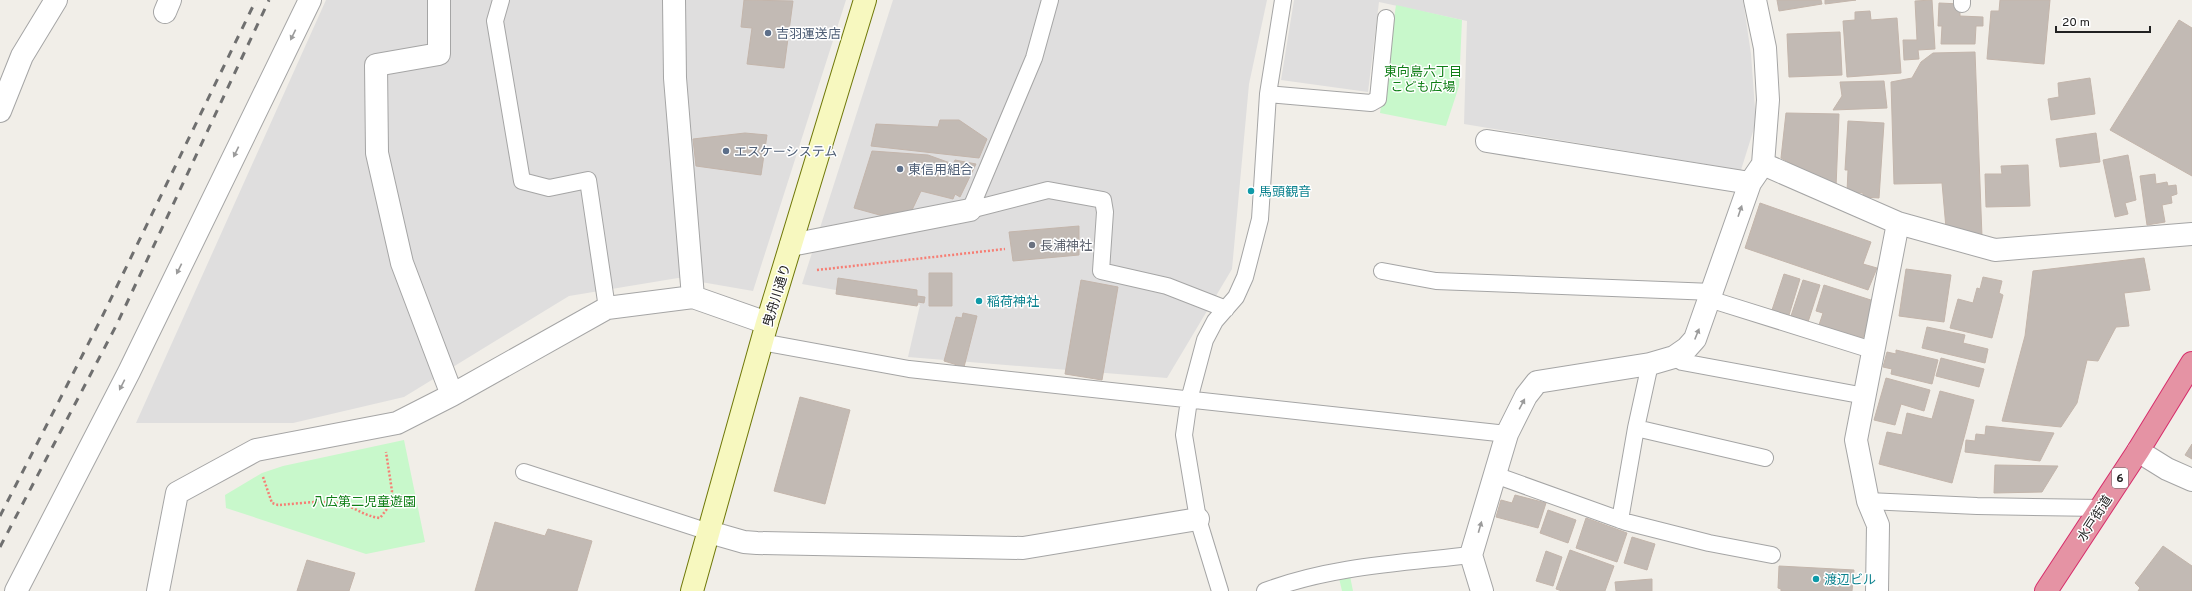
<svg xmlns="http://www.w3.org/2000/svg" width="2192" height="591" font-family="Overpass,'Noto Sans JP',sans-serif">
	<rect width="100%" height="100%" fill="#f1eee8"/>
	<!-- residential -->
	<path fill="#dfdede" d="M326 0H846L753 291 678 278 569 296 404 397 293 423H136Z
		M893 0H1267L1249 84 1232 269 1167 378 908 357 920 305 802 284Z
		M1294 0H1743L1751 54 1756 122 1741 170 1464 124 1467 21 1379 2 1368 92 1281 80Z"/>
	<!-- park -->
	<path fill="#c8f8cb" d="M1396 5 1462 20 1459 86 1446 126 1380 113Z
		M404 440 425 542 366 554 226 508 225 495 262 473 283 466Z
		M1350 576 1353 591H1342L1339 578Z"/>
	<!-- building -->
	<path fill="#c2bab4" stroke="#c3b5ab" d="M744 0 793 1 784 68 747 64 752 28 741 27Z
		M1777 0H1821L1822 4 1779 11Z
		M1825 0H1856L1825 4Z
		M1932 0 1935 49 1918 50 1919 59 1904 60 1903 40H1917L1915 1Z
		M2000 0H2050L2044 64 1987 59 1991 11H1999Z
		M1939 3 1960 4V16L1983 17V26H1976L1975 44H1941L1942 26H1938Z
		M1870 11 1871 20 1897 18 1901 73 1847 77 1843 21 1855 20V12Z
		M2179 20 2192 28V176L2110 130Z
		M1840 32 1842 75 1789 77 1787 34Z
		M1975 52 1982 237 1946 228 1942 183 1894 184 1891 82 1912 78 1921 62 1933 53Z
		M2090 78 2095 114 2051 120 2048 99 2059 97 2058 83Z
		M1884 81 1887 108 1833 110 1842 96 1840 82Z
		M1786 113 1839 114 1836 187 1781 158Z
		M940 120H959L987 139 979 158 871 146 876 124 938 127Z
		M1848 121 1884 123 1879 198 1863 197V193L1847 192 1848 170H1845Z
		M745 133 767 135 761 175 696 166 693 139Z
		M2096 133 2100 162 2060 167 2056 139Z
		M872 151 928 155 953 164 955 160 976 164 960 197 955 194 953 199 921 191 912 210 887 217 854 208Z
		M2128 155 2136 200 2125 203 2128 214 2115 217 2103 160Z
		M2028 165 2030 206 1986 207 1985 174H2002L2001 166Z
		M2155 174 2156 184 2167 182 2168 186 2176 185 2177 194 2171 196 2172 203 2162 205 2165 222 2147 225 2140 176Z
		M1760 203 1871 242 1863 264 1877 268 1868 290 1745 248Z
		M1079 226V255L1013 261 1009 232Z
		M2144 258 2150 290 2124 293 2129 326 2116 327 2098 361 2087 360 2077 403 2061 427 2002 421 2025 336 2033 271Z
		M1906 269 1951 275 1944 322 1899 316Z
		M929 273H952V306H929Z
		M1784 274 1800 279 1789 315 1772 310Z
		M1983 277 2002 281 1999 293 2003 295 1992 338 1950 328 1958 299 1973 303 1977 288 1980 289Z
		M838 278 917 290V296L925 297 924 303 918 302 917 306 836 294Z
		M1081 280 1118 287 1102 380 1065 374Z
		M1803 280 1820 285 1808 322 1791 316Z
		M1824 285 1874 301 1863 338 1819 325 1823 313 1816 311Z
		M963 313 977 316 964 367 944 361 956 317 962 318Z
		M1927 327 1965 335 1963 343 1988 349 1985 363 1922 348Z
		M1896 350 1938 360 1932 384 1891 374 1892 369 1883 367 1887 352 1896 354Z
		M1941 358 1984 369 1979 387 1936 376Z
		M1886 378 1930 390 1924 411 1901 404 1895 425 1874 420Z
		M1940 391 1974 400 1952 483 1879 464 1887 432 1902 435 1907 413 1932 419Z
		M800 397 850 410 825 504 774 491Z
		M1986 426 2054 433 2040 461 1965 452 1966 440 1975 441 1976 434 1985 435Z
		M2192 444V459L2185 455Z
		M1995 465 2058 466 2042 492 1994 493Z
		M1515 495 1546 503 1538 528 1496 517 1501 500 1512 503Z
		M1548 510 1576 520 1568 543 1540 533Z
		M1586 518 1627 533 1617 562 1576 548Z
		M495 522 545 536 548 529 592 541 577 591H475Z
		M1632 537 1655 544 1647 570 1624 563Z
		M2163 546 2192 566V591H2138L2140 588 2135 583Z
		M1570 550 1614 566 1605 591H1562L1556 589Z
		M1546 551 1562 557 1553 586 1536 581Z
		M307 560 355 573 349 591H297Z
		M1779 566 1854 570 1852 591H1781V589L1778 588Z
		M1652 579V591H1616L1615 582Z"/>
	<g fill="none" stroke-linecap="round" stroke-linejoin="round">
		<!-- lane casing -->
		<g stroke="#a5a5a5" stroke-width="18">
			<path id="lane" d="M501 0 495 21 522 181 549 188 588 180 607 308
				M1962 4V0
				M1268 94 1371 103 1378 99 1386 18
				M970 210 1048 190 1103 200 1105 212 1101 271 1167 286 1226 309
				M970 210 1034 58 1050 0
				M1382 271 1436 281 1713 292
				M1709 299 1875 351
				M762 342 909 369 1507 434
				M1674 357 1682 362 1865 396
				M1650 364 1636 428 1765 458
				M524 472 709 532
				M1495 475 1626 522 1709 543 1772 555
				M1868 501 1977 506 2101 508
				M1620 520 1636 428
				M1220 591 1198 519 1184 435 1189 400 1205 340 1215 321 1236 297 1245 277 1260 219 1268 94 1283 0
				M1265 591C1331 566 1402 563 1471 555"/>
		</g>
		<!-- street casing -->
		<g stroke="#a5a5a5" stroke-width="24">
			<path id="street" d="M439 0V54L376 65 377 153 402 263 452 395
				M674 0 675 78 693 297
				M165 12 170 0
				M0 111 22 56 56 0
				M1487 141 1750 183
				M1763 164 1898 223 1995 250 2192 234
				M791 245 970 210
				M2138 451 2167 469 2192 480
				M709 532 744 542 757 543 1023 548 1198 519
				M16 591 129 372 310 0
				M158 591 177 493 256 450 397 423 452 395 607 308 693 297 767 323
				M1482 591 1471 555 1507 434 1526 396 1537 382 1650 364 1674 357 1687 348 1695 339 1750 183 1763 164 1768 100 1765 48 1755 0
				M1877 591 1878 525 1868 501 1856 440 1898 223"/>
		</g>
		<!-- secondary casing -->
		<g stroke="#6f7808" stroke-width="24">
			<path id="secondary" d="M692 591 767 323 865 0"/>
		</g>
		<!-- highway casing -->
		<g stroke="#d72d6b" stroke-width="24">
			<path id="highway" d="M2046 591 2138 451 2192 363"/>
		</g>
		<!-- path -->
		<path stroke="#f67e74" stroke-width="2.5" stroke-dasharray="2 2" stroke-linecap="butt" d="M817 270 1005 249
			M263 477 272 503 278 505C297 504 319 500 338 503 354 506 363 516 380 518L390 505 392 491 386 452"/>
		<!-- lane -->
		<use href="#lane" stroke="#fff" stroke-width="16"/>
		<!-- street -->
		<use href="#street" stroke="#fff" stroke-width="22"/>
		<!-- secondary -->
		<use href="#secondary" stroke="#f7f8bf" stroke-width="22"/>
		<!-- highway -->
		<use href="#highway" stroke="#e593a4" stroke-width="22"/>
		<!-- rail -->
		<path stroke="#6f6f6f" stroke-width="3" stroke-dasharray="8 8" stroke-linecap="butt" d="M0 516 102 317 256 0
			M0 547 117 324 269 0"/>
	</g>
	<!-- one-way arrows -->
	<defs><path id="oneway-solid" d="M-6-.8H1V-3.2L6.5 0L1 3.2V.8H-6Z"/></defs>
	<g fill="#9b9b9b">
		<use href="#oneway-solid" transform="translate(293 35) rotate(116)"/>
		<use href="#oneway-solid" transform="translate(236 152) rotate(116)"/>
		<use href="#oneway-solid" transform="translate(1740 211) rotate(-71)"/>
		<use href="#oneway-solid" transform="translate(179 269) rotate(116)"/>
		<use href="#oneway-solid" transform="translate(1697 334) rotate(-68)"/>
		<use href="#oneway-solid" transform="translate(122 385) rotate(117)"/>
		<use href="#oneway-solid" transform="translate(1522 404) rotate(-62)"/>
		<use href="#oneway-solid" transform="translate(1480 527) rotate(-74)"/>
	</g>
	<!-- markers -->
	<g fill="#5c6f8a" stroke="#fff" stroke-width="1.5">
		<circle cx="768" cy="33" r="4"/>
		<circle cx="726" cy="151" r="4"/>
		<circle cx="900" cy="169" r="4"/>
	</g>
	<g fill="#0f9aa8" stroke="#fff" stroke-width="1.5">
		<circle cx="1251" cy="191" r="4"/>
		<circle cx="979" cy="301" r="4"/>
		<circle cx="1816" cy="579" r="4"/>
	</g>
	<circle fill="#6b7280" stroke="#fff" stroke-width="1.5" cx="1032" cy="245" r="4"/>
	<g text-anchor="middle" stroke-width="3" stroke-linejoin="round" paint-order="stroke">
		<!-- shield labels -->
		<rect fill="#fff" stroke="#646464" stroke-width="1" x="2112" y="468" width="16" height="20" rx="3"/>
		<g font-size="12" font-weight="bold" fill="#212121">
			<text x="2120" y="482">6</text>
		</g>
		<!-- service labels -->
		<g font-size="13" fill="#4e5e75" stroke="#fff" text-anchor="start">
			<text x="776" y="38">吉羽運送店</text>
			<text x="734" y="156">エスケーシステム</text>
			<text x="908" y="174">東信用組合</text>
		</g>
		<!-- park labels -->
		<g font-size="13" fill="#0f7f16" stroke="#fff">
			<text x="1423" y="76">東向島六丁目<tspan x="1423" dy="15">こども広場</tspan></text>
			<text x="364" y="506">八広第二児童遊園</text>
		</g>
		<!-- culture labels -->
		<g font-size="13" fill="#0d838f" stroke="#fff" text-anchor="start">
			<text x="1259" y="196">馬頭観音</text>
			<text x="987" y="306">稲荷神社</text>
			<text x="1824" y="584">渡辺ビル</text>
		</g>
		<!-- worship labels -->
		<g font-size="13" fill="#5b616d" stroke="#fff" text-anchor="start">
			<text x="1040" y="250">長浦神社</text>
		</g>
		<!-- street labels -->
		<g font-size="13" fill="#212121" stroke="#fff">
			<text transform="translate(776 295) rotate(-73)" y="5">曳舟川通り</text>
			<text transform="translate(2094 518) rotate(-57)" y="5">水戸街道</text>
		</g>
	</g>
	<!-- scale -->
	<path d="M2056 26v6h94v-6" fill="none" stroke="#212121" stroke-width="2"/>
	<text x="2062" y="26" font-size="12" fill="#212121" stroke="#ffffff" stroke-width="3" paint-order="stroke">20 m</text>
</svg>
